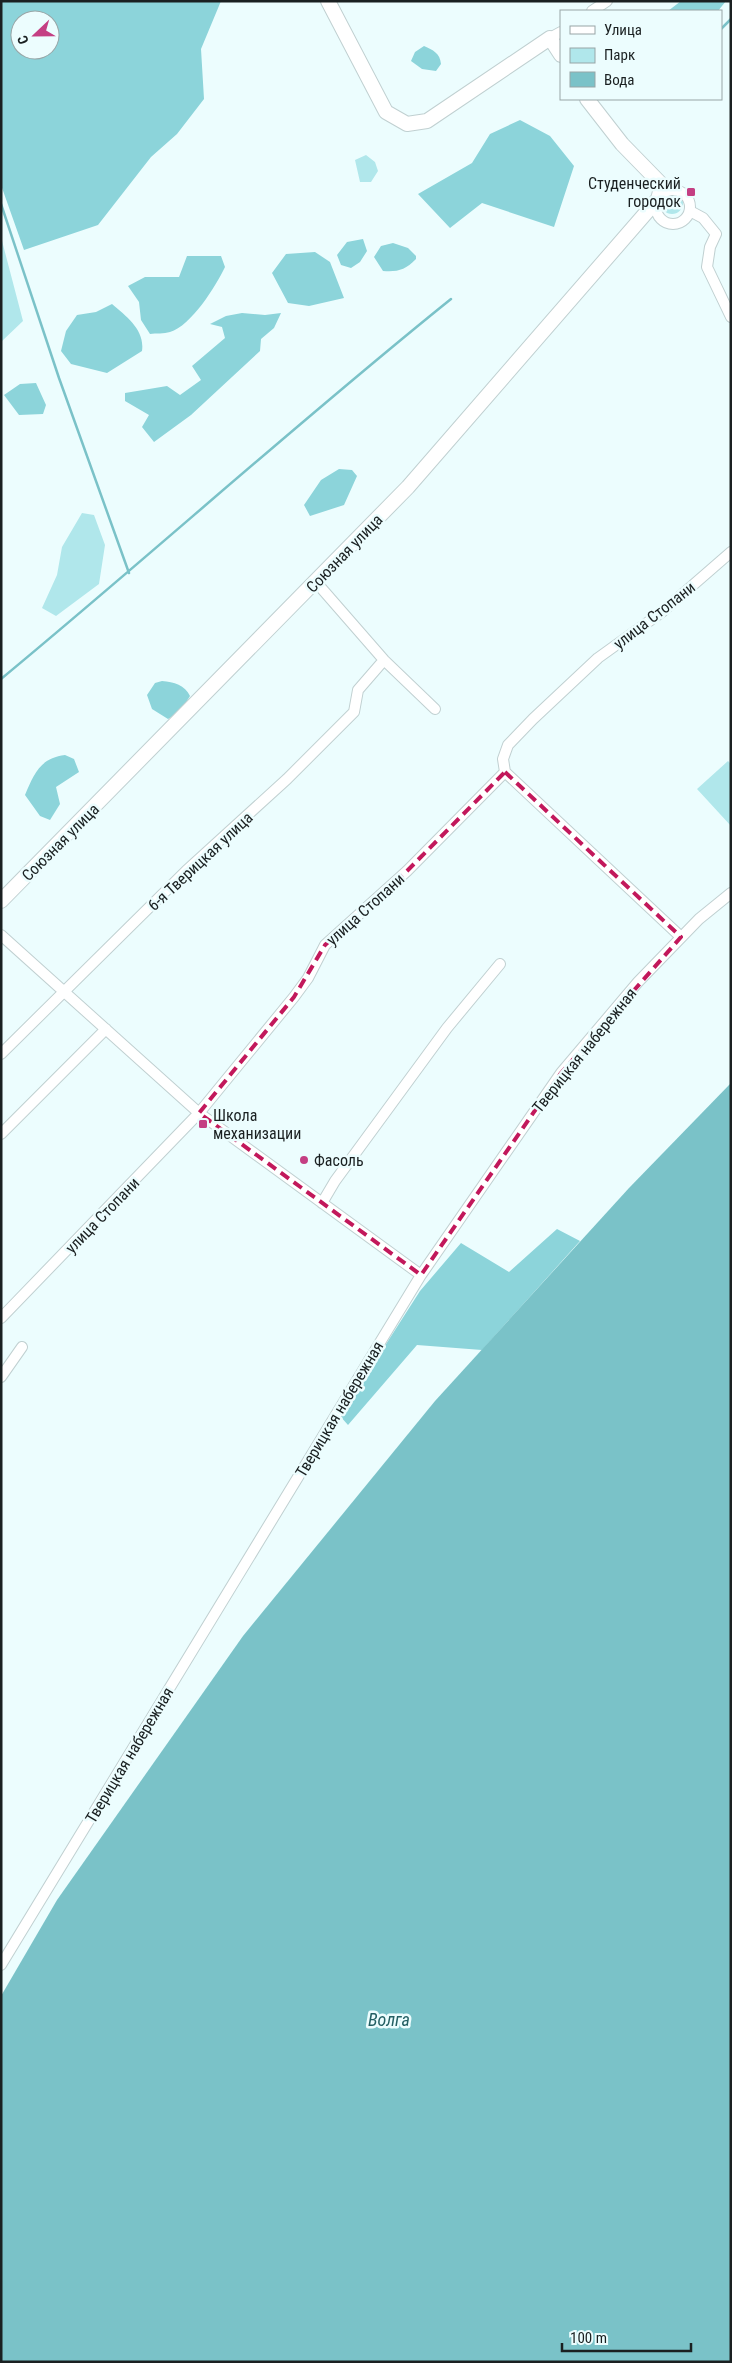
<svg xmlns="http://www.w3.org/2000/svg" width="732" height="2363" font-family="'Roboto Condensed',sans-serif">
	<rect width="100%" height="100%" fill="#ecfdfe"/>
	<!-- green -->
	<path fill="#b0e7eb" d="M366 155 375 162 378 171 371 182H360L355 160Z
		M661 203a11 11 0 1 1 22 0a11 11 0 1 1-22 0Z
		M1 237 23 321 1 342Z
		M82 513 94 515 105 545 99 584 56 616 42 608 57 575 62 547Z
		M728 761 731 764V826L697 789Z"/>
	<!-- forest -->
	<path fill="#8cd4da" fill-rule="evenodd" d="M1 1H221L201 49 204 99 177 134 151 157 98 225 24 250 1 185ZM20 20H50V50H20Z
		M681 1H726L718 11H668Z
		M424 46C433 50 440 53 441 64L436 71 422 69 411 61 415 52Z
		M520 120 550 136 574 166 554 227 482 203 450 228 418 194 472 163 490 134Z
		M363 239 367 251 360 262 351 268 341 265 337 255 347 242Z
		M393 243 408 248 416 256V259C405 270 398 272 383 271L374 257 381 246Z
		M315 252 330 262 344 298 309 306 288 303 272 273 286 254Z
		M187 256H221L225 267C216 286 191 326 170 332 164 334 156 333 150 334L141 320 139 302 128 286 145 277H179Z
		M112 304C127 317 145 330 142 351L107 373 71 364 61 351 66 331 77 315 96 312Z
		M242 313 265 315 281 313 274 328 261 339 260 351 191 415 154 442 142 427 149 415 125 401V393L167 386 180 395 201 380 192 366 225 338 222 327 210 324 226 316Z
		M36 383 46 405 43 414 19 415 4 395 20 384Z
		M339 469 352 470 357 476 344 505 310 516 304 505 321 480Z
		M162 681C174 682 185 685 190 696L180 712 168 719 152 709 147 695 155 683Z
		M65 755 74 759 79 772 56 787 60 804 50 820 40 816 25 795C34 774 40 758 65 755Z
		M557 1229 580 1241 482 1350 417 1345 348 1425 340 1416 420 1291 461 1243 509 1272Z"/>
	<!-- water -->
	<path fill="#7ac2c8" d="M731 1083V2362H1V1996L57 1900 243 1636 435 1401 629 1188Z"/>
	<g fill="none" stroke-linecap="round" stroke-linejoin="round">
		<!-- stream -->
		<path stroke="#7ac2c8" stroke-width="2.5" d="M721 29 731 19
			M1 204 59 378 129 573
			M1 679C152 554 298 422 451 299"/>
		<!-- street casing -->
		<g stroke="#c0d0d1" stroke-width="12">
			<path id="street" d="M592 11 607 1
				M550 38 561 32
				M656 207a17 17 0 1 1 34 0a17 17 0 1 1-34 0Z
				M690 211 703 218 716 234 710 247 707 267 731 317
				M316 582 384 660 435 709
				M505 772 503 759 508 745 533 719 598 658 662 612 731 552
				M505 772 681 937
				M1 935 199 1113 421 1275
				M1 1054 186 871 287 779 354 712 358 690 384 660
				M1 1134 106 1029
				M322 1203 335 1181 447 1028 500 964
				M1 1318 199 1113 294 997 308 978 325 945 407 871 505 772
				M1 1377 22 1347
				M1 1965 421 1275 561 1073 638 982 699 919 731 893"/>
		</g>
		<!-- secondary casing -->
		<g stroke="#c0d0d1" stroke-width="16">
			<path id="secondary" d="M328 1 386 112 407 124 427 121 550 38 561 55
				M1 901 408 487 658 199 662 185 622 144 587 99"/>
		</g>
		<!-- street -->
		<use href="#street" stroke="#fff" stroke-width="10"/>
		<!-- secondary -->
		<use href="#secondary" stroke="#fff" stroke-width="14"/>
	</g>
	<!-- marked area -->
	<path fill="none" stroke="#c2185b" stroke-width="4" stroke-dasharray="10 6" stroke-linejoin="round" d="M505 772 681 937 561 1073 421 1275 199 1113 294 997 325 945 407 871Z"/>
	<!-- markers -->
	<g fill="#c43f83" stroke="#ecfdfe" stroke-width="2">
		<rect x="686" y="187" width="10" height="10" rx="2.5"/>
		<rect x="198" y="1119" width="10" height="10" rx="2.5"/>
		<circle cx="304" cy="1160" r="5"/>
	</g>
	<g text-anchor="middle" stroke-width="5" stroke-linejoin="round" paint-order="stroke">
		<!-- poi labels -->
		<g font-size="16" fill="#1a2021" stroke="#ecfdfe" text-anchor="start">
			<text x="681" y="189" text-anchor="end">Студенческий<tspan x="681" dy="18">городок</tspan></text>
			<text x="213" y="1121">Школа<tspan x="213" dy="18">механизации</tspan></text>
			<text x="314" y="1166">Фасоль</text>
		</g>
		<!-- street labels -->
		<g font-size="16" fill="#1a2021" stroke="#ecfdfe">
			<text transform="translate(344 553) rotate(-46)" y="6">Союзная улица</text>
			<text transform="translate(654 615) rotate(-38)" y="6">улица Стопани</text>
			<text transform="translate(60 842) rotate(-45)" y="6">Союзная улица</text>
			<text transform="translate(200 861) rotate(-43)" y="6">6-я Тверицкая улица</text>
			<text transform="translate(365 909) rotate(-42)" y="6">улица Стопани</text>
			<text transform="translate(584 1050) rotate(-51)" y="6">Тверицкая набережная</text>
			<text transform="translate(102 1215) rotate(-46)" y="6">улица Стопани</text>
			<text transform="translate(339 1409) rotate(-59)" y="6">Тверицкая набережная</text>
			<text transform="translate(129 1755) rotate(-59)" y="6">Тверицкая набережная</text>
		</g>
		<!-- water labels -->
		<g font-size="18" font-style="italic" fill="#235f63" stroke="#ecfdfe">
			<text x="389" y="2026">Волга</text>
		</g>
	</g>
	<!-- border -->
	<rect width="732" height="2363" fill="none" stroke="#1a2021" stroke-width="5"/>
	<!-- legend -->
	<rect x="560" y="10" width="162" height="90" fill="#ecfdfe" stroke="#98a5a6"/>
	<rect x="570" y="26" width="25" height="8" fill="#ffffff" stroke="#98a5a6"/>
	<text x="604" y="35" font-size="15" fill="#1a2021">Улица</text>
	<rect x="570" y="48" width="25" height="15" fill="#b0e7eb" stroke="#98a5a6"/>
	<text x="604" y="60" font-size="15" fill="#1a2021">Парк</text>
	<rect x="570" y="72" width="25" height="15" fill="#7ac2c8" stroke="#98a5a6"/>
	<text x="604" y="85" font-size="15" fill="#1a2021">Вода</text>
	<!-- north arrow -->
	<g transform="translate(35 35) rotate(248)"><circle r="24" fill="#ecfdfe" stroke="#98a5a6"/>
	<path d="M0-4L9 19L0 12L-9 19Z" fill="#c43f83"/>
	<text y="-8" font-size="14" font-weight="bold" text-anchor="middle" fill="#1a2021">С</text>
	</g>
	<!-- scale -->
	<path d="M562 2343v8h129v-8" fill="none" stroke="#1a2021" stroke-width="2.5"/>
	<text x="570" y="2343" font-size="15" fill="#1a2021" stroke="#ecfdfe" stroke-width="4" paint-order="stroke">100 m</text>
</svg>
